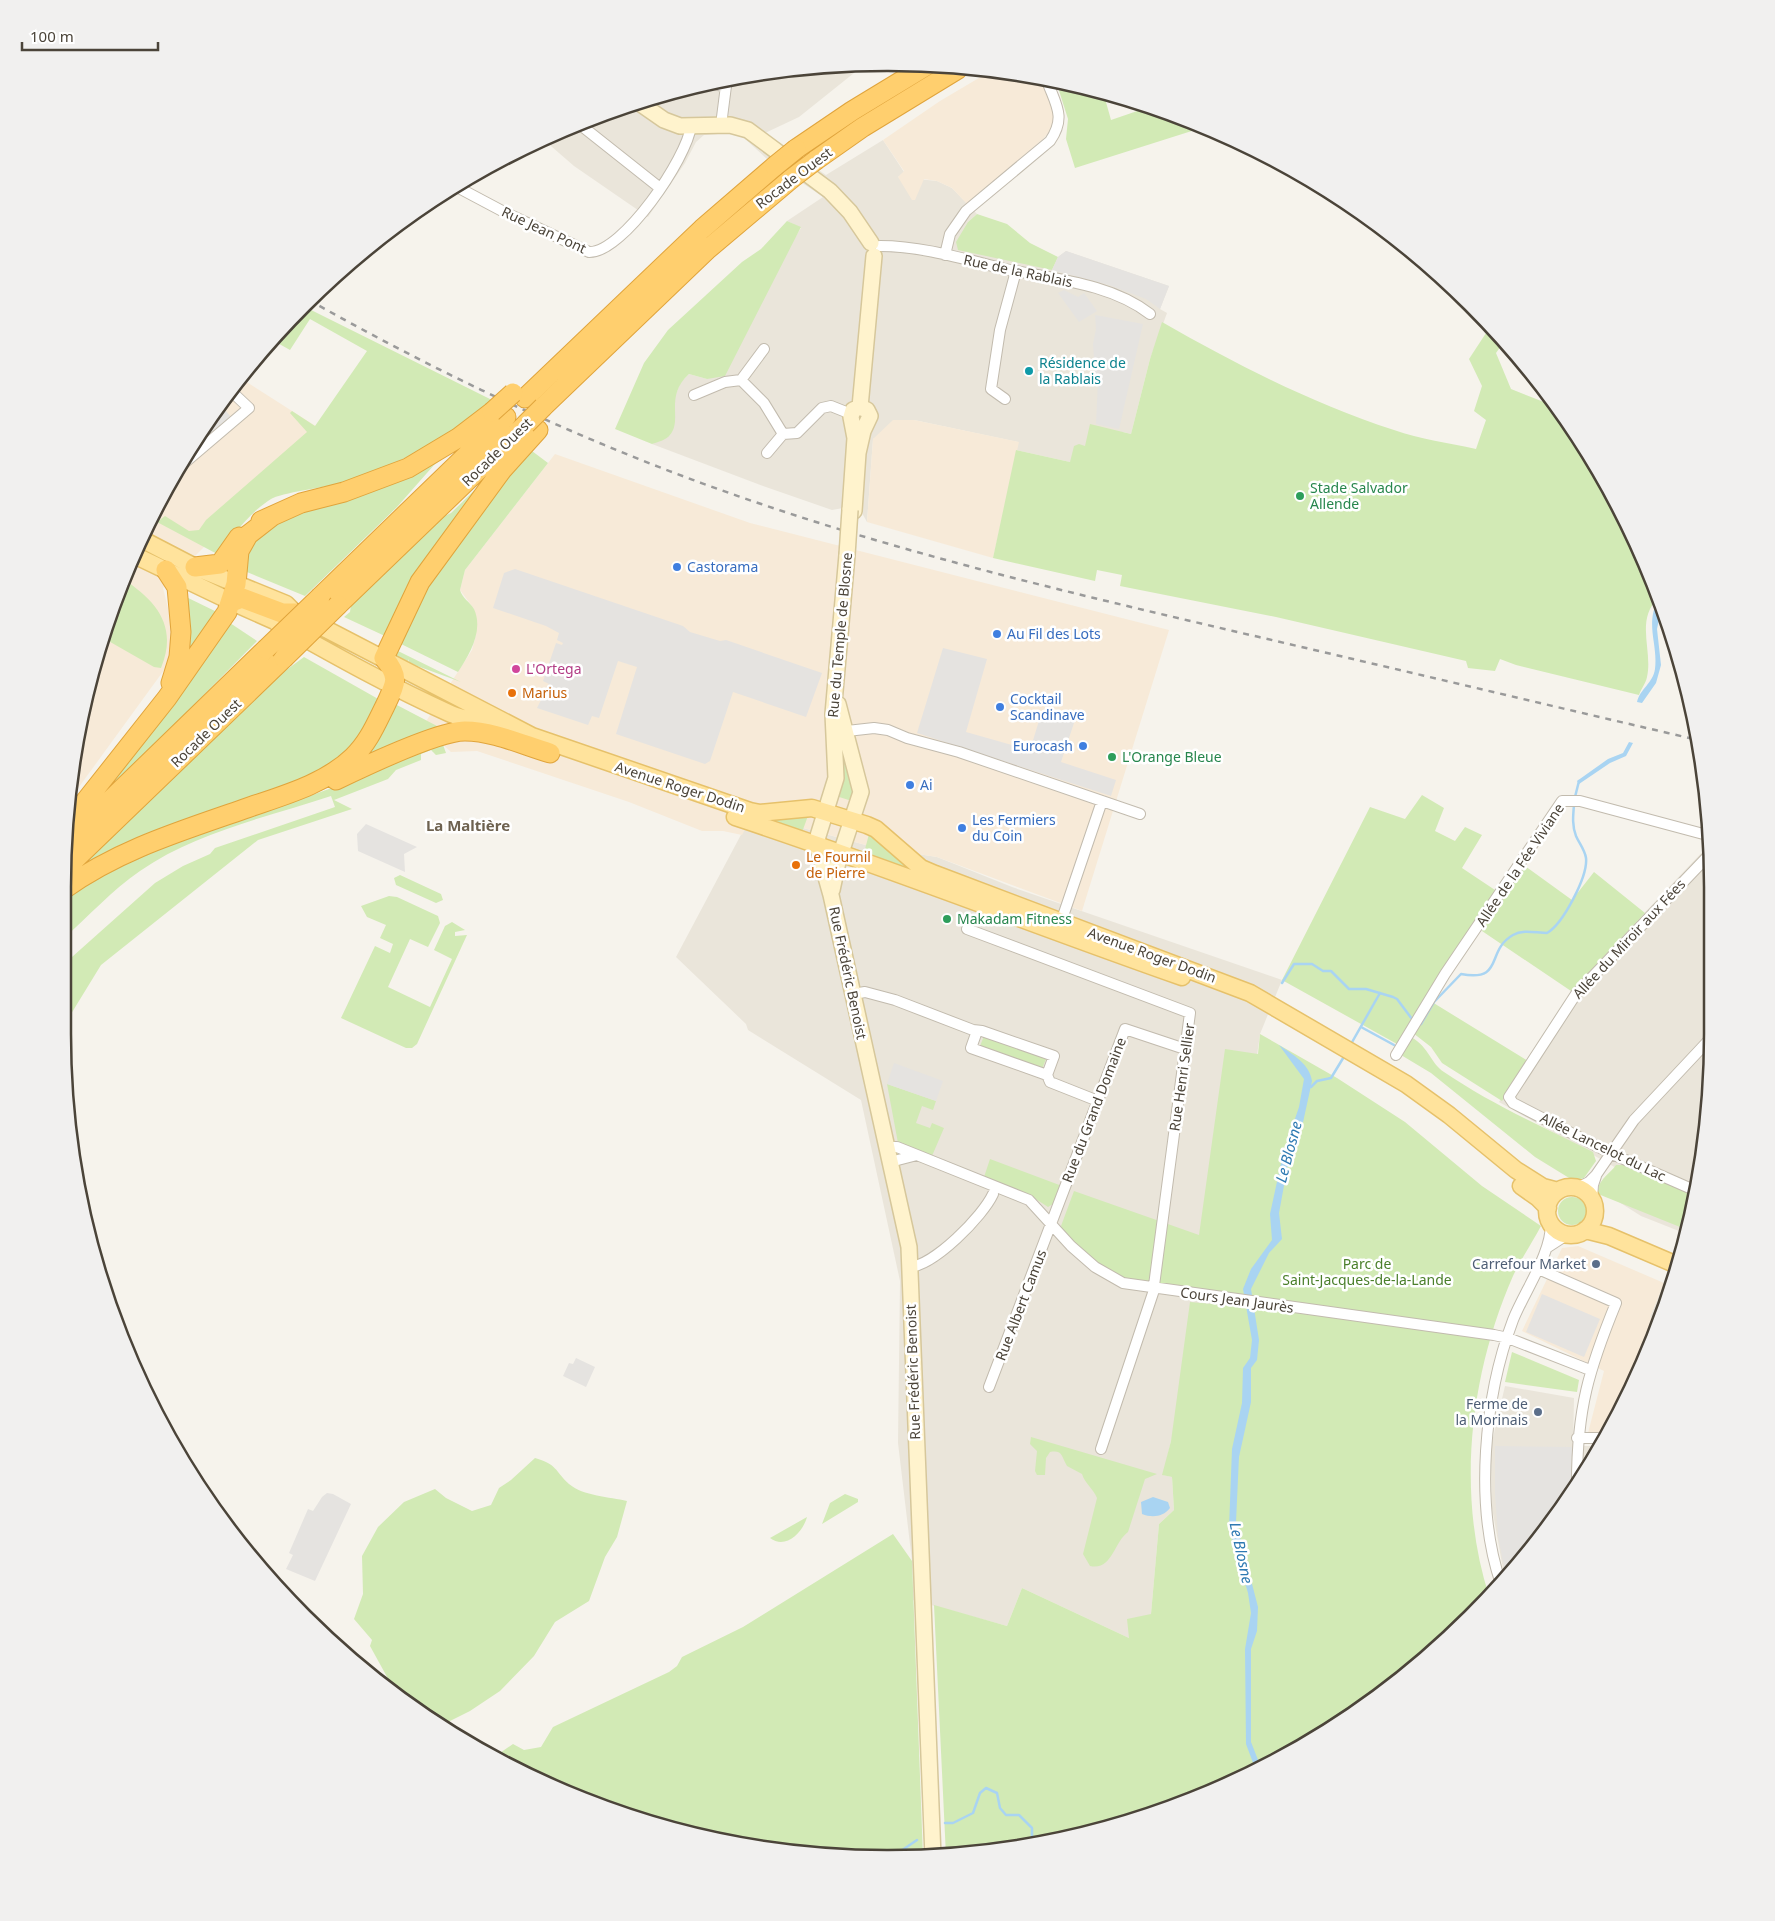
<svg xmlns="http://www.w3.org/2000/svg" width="1775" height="1921" font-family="'Noto Sans',sans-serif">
	<rect width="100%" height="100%" fill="#f6f3ec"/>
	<!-- residential -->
	<path fill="#eae5da" d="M864 65 799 117 765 133 826 175 883 140 904 172 898 177 937 181 952 188 977 214 968 222 1052 270 1058 257 1066 251 1169 286 1160 309 1167 313 1150 359 1131 434 1123 432 1085 446 1070 462 1016 450 1018 442 914 420 873 439 867 522 862 513 843 508 832 510 763 486 652 444 670 435 673 428 674 398 681 382 689 374 707 379 801 228 787 221 823 197 767 159 742 136 733 133 704 135 696 142 685 163 648 217 574 166 544 140 572 125 727 78Z
		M752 814 873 847 937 857 1012 887 1282 980 1260 1034 1222 1308 1171 1441 1163 1475 1172 1477 1174 1510 1159 1524 1151 1614 1129 1638 1022 1588 1007 1626 913 1600 912 1561 898 1443 900 1281 861 1100 748 1030 746 1024 676 957Z
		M1708 846 1712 887 1705 1141 1684 1233 1641 1216 1608 1195 1618 1169 1499 1102 1574 987Z
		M1683 1237 1669 1299 1659 1320 1650 1317Z
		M1505 1386 1574 1398 1573 1446H1602L1505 1580 1492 1508 1491 1460V1446Z"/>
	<!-- commercial -->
	<path fill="#f7ead8" d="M989 72 1040 78 1056 118 1053 127 1043 139 967 204 952 188 937 181 924 179 915 200H912L898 177 904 171 883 140 940 101Z
		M242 379 325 432 233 518 163 588 172 624 173 647 167 666 68 802 78 726 125 572 202 429Z
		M893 420H914L1019 442 993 558 867 522 873 439Z
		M555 454 750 523 1169 630 1082 911 937 857 873 847 753 814 742 835 723 831H702L629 802 477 751 451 752 423 726 472 650 476 635 474 609 460 590 465 570Z
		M1578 1246 1664 1283 1650 1317 1659 1320 1608 1432 1588 1433 1604 1371 1522 1331 1562 1248Z"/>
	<!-- green -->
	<path fill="#d2eab5" d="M1056 81 1104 95 1111 120 1146 108 1196 123 1198 129 1075 168 1066 139 1068 119Z
		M977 214 1007 224 1030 243 1058 257 1052 270 958 250 956 242 968 222Z
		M787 221 801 227 725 376 707 379 689 374C664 397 683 419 670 435 666 440 658 442 652 444L615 429 644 363 668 330 742 262 761 249Z
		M303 306 492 400C447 438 398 466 342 483 327 487 280 493 271 499 250 512 233 535 219 555L157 522 165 516 189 531 199 530 206 520 307 432 290 413 292 411 315 426 367 351 310 319 290 350 274 341Z
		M1162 322C1237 365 1312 403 1394 430 1420 439 1449 443 1476 449L1486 420 1474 411 1482 386 1469 359 1490 327 1503 343 1496 353 1511 389 1554 406 1574 429 1650 572 1658 598C1635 621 1653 650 1647 677 1646 683 1641 689 1639 695L1516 665 1500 659 1495 671 1468 668 1466 661 1276 617 1120 586 1122 575 1097 570 1095 581 993 558 1016 450 1070 462 1074 446 1079 444 1085 446 1090 424 1131 434 1150 359Z
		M458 448 434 465 397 507 305 596 242 570 249 544 276 524 305 509Z
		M528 448 548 463 465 570 460 590C462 598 470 602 474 609 484 631 469 655 458 672L397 642 420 594Z
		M484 481 387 637 344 617 350 612 351 605 436 520 451 513Z
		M123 579C157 601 178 627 161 668L154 667 105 639Z
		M182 595 219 613 183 660Z
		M227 621 257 641 98 802 114 771Z
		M398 651 461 682 409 663V659L408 662 396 657Z
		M304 657 380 700 363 740 333 766 74 872 274 679Z
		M395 704 437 726 440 733 359 760Z
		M839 737 858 784 855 802 836 796Z
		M442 742 446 753 436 755 431 750 421 754V760L396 770 388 779 334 800 352 809 258 840 101 965 63 1027V965L155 883 183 866 210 854 215 848 335 807 331 796C268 817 196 832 140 871 112 890 88 917 63 939L64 899C136 841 230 825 315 794 358 779 400 759 442 742Z
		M1422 795 1444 808 1435 831 1455 841 1465 827 1482 835 1462 868 1495 890 1397 1044 1282 980 1370 807 1405 819Z
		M809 813 801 835 749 815Z
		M869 834 871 835 921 877 898 865 864 853Z
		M1525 866 1572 900 1594 872 1645 913 1571 991 1482 931Z
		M400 875 441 894 443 900 436 903 396 885 394 878Z
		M389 896 397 897 438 916 440 923 428 947 410 939 388 987 430 1007 452 959 434 950 445 926 452 922 465 930 455 932V936L467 935 417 1044 412 1048H406L341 1018 375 946 390 953 393 944 380 938 386 925 367 917 361 906Z
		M1432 1002 1528 1061 1502 1101 1442 1063 1431 1047 1413 1033Z
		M1260 1034 1337 1078 1405 1122 1482 1186 1541 1226C1532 1243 1521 1259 1513 1276 1470 1374 1456 1493 1489 1596L1432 1654 1346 1719 1203 1796 1048 1843 946 1856 934 1605 1007 1626 1022 1588 1129 1638 1127 1619 1151 1614 1159 1524 1174 1510 1172 1477 1162 1475 1171 1441 1190 1302 1223 1305V1299L1123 1283 1071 1246 1061 1226 1074 1191 1199 1235 1225 1049 1258 1054Z
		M984 1036 1046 1059 1042 1069 980 1046Z
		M1411 1037C1430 1048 1430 1063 1444 1072 1491 1104 1543 1127 1593 1152L1596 1161 1584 1178 1574 1181 1535 1157 1431 1073 1401 1055Z
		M887 1084 936 1101 933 1110 922 1106 916 1123 930 1128 932 1123 944 1128 932 1156 898 1143Z
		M990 1159 1062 1186 1056 1202 1048 1207 1028 1194 984 1177Z
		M1616 1165H1624L1693 1194 1685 1229 1598 1194C1597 1180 1609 1175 1616 1165Z
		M1558 1211a14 14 0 1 1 28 0a14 14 0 1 1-28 0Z
		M1512 1352 1579 1380 1577 1392 1505 1382Z
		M1031 1437 1157 1474 1145 1479 1128 1532C1114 1542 1112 1571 1090 1566L1083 1554 1097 1498C1093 1488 1085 1484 1082 1474L1067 1466C1061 1456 1063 1450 1050 1452L1046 1458 1045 1475H1037L1035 1471 1037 1451 1030 1444Z
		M535 1458C558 1465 554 1470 569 1484 583 1496 610 1497 627 1501L617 1537 605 1557 589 1601 555 1622 534 1656 500 1691 470 1711 446 1723 429 1720 397 1695 370 1646 372 1640 354 1619 363 1594 362 1556 378 1527 404 1502 435 1489 446 1498 472 1511 491 1505 499 1488 511 1480Z
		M845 1494 858 1499V1502L822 1524 830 1503Z
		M807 1517C803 1532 786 1550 770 1538Z
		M893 1534 912 1561 923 1857H834L674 1830 522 1773 494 1757 513 1744 524 1750 541 1747 553 1727 669 1672 677 1666 682 1657 743 1627Z"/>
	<!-- parking -->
	<path fill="#e5e3e0" d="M1066 251 1169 286 1160 309 1146 299 1109 285 1052 270 1058 257Z
		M1064 290 1078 297 1084 293 1097 311 1079 322 1058 293Z
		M1095 315 1143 324 1119 429 1096 424 1098 381 1095 373 1093 344 1096 329Z
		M221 405 231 417 188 454 202 429Z
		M515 569 683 626 690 632 720 641 726 640 822 673 806 717 733 692 710 761 705 764 616 734 637 667 618 661 599 718 592 716 588 725 537 708 549 684 543 681 556 643 562 645 563 643 557 640 559 633 546 626 493 608 504 573Z
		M943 648 987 659 966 732 1030 750 1042 711 1075 720 1061 762 1116 780 1111 796 917 733Z
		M366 824 417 847 404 854 405 872 358 851 357 834Z
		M894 1063 943 1081 936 1101 887 1084Z
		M1542 1294 1600 1319 1584 1357 1526 1332Z
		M576 1358 595 1367 586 1387 563 1376 569 1363 573 1364Z
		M1495 1446 1572 1447 1571 1490 1511 1573 1505 1572 1498 1536 1495 1494Z
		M327 1493 333 1494 351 1504 315 1581 286 1569 293 1555 289 1553 308 1509 313 1511 322 1497Z"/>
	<!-- water -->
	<path fill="#a9d4f2" d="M1658 599 1661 610 1657 629 1661 665 1656 683 1642 703 1637 702C1640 689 1653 683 1655 669 1658 643 1645 626 1658 599Z
		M1629 742 1633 743 1626 756 1610 763 1579 784 1577 781 1608 759 1623 753Z
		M1279 1045C1292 1054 1310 1064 1312 1081L1302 1127 1289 1158 1279 1213 1282 1239 1269 1253 1251 1289 1259 1340 1257 1360 1251 1368V1402L1239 1457 1236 1522 1258 1607 1257 1631 1251 1649V1742L1260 1765 1255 1768 1246 1744 1245 1649 1251 1613 1248 1593 1229 1528 1232 1449 1242 1403 1243 1368 1250 1358 1252 1340 1243 1289 1251 1269 1272 1240 1270 1214 1283 1154 1299 1107 1304 1079Z
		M1153 1497 1168 1502 1170 1508C1163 1517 1152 1518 1142 1514L1141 1502Z"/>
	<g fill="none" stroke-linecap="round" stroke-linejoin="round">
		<!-- stream -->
		<path stroke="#a9d4f2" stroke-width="2.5" d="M1575 797 1579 781
			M1282 983 1294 964H1312L1323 971H1331L1349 989H1366L1393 997 1397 999 1412 1019
			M1421 1024 1434 1002 1461 974C1505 982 1485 951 1513 935 1523 929 1536 933 1547 933 1563 924 1588 876 1586 858 1585 850 1579 843 1576 836 1572 826 1573 816 1574 805
			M1361 1027 1394 1045
			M1351 1044 1380 993
			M1311 1087 1317 1081 1331 1078 1345 1055
			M945 1823H953L973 1813 980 1793 986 1788 997 1793 1000 1808 1006 1815H1019L1032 1828V1839L1028 1845
			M892 1857 917 1840"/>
		<!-- street casing -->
		<g stroke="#c2bbae" stroke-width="12">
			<path id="street" d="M710 83 726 87
				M578 123 660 188
				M721 125 727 78
				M457 187 506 213 589 252C623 253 687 158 691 126
				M880 246C922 246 964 259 1005 269 1052 279 1110 283 1150 314
				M945 255 950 234 966 211 1050 141C1067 116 1055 104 1046 78
				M741 380 764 349
				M694 395 725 382 741 380 764 403 783 434 797 433 822 408 831 406 851 414
				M1005 399 991 389 1000 330 1016 271
				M767 453 783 434
				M182 465 249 408 232 392
				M847 731 874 728 888 730 907 738 959 752 1140 814
				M1061 922 1102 801
				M967 929 1190 1013 1153 1293 1101 1449
				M853 994 865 992 895 1000 973 1030 982 1031 1054 1056 1047 1075 1050 1082 1098 1101
				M977 1031 971 1048 1047 1075
				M1396 1055 1445 974 1562 801H1580L1707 835
				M887 1147H897L917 1155 890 1162
				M917 1155 1029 1200 1071 1246 1095 1267 1123 1283 1494 1335 1508 1338 1590 1370
				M1577 1188 1589 1182 1596 1175 1634 1120 1708 1041
				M1694 1190 1612 1154 1513 1103 1509 1097 1576 994 1709 855
				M1592 1199 1593 1185 1596 1176
				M1548 1247 1568 1234
				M909 1267C934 1266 983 1216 993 1194
				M1536 1268 1616 1303C1589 1369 1577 1409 1577 1482
				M989 1387 1125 1029 1185 1049
				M1577 1438H1606
				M1501 1584C1474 1505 1484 1397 1513 1320 1525 1290 1552 1253 1551 1222"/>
		</g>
		<!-- secondary casing -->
		<g stroke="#d6c79b" stroke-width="18">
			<path id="secondary" d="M641 104 664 120 680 126 730 125 748 130 830 191 850 212 871 243
				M860 407 874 256
				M850 510 855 438 851 417 853 410 860 407 867 410 870 416 863 431 858 453 854 511
				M847 555 833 714 836 778 818 836 817 845 831 895 909 1247 933 1857
				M832 890 838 862 861 792 838 704"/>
		</g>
		<!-- primary casing -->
		<g stroke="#e6c16a" stroke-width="19">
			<path id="primary" d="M143 540 195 567 286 604 295 613 532 736 750 811 760 813 812 808 867 825 876 829 921 868 935 874 1250 993 1406 1084 1449 1115 1516 1170 1543 1187 1558 1191
				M134 555 232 602 286 626
				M277 623C334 655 391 687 451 714 467 721 486 721 502 729
				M735 817C885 866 1033 925 1182 977
				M1521 1186 1538 1198 1548 1208
				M1547 1211a24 24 0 1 1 48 0a24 24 0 1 1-48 0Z
				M1585 1230 1609 1236 1677 1265"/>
		</g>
		<!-- highway casing -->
		<g stroke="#e0a43c" stroke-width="21">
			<path id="highway" d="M796 149 852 111 926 66
				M816 160 863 127 958 69
				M525 398 702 229 775 166
				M543 407 708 249 791 179
				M261 521 301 503 344 492 408 468 458 438 492 412
				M195 567 220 564 239 537
				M166 570 177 587 181 632 179 657 171 683
				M320 597 506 417
				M232 602 242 598 282 613H295
				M338 605 526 424
				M336 780C363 767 439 731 465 731 493 731 523 745 550 753
				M65 827 167 698 227 612 236 584 239 551 248 535 271 517
				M64 845 266 649
				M64 870 284 658
				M64 889C118 850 181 831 244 809 281 796 324 785 353 757 368 743 376 724 385 706 395 684 401 678 384 658L420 582 502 470 538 430"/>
		</g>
		<!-- street -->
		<use href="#street" stroke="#fff" stroke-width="10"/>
		<!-- secondary -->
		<use href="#secondary" stroke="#fff3cd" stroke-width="15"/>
		<!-- primary -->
		<use href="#primary" stroke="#ffe39c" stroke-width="16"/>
		<!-- highway -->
		<use href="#highway" stroke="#ffcf6e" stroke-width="19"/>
		<!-- rail -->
		<path stroke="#9a9a9a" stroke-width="2.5" stroke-dasharray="6 6" stroke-linecap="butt" d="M309 300C454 382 606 452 764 505 918 557 1075 594 1233 631 1388 667 1543 704 1698 740"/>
		<!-- secondary-bridge casing -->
		<g stroke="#d6c79b" stroke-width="18" stroke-linecap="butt">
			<path id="secondary-bridge" d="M847 555 850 510"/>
		</g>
		<!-- highway-bridge casing -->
		<g stroke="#e0a43c" stroke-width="21" stroke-linecap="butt">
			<path id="highway-bridge" d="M775 166 796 149
				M791 179 816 160
				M492 412 513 393
				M526 424 543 407
				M266 649 320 597
				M284 658 338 605"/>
		</g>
		<!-- secondary-bridge -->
		<use href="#secondary-bridge" stroke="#fff3cd" stroke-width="15"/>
		<!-- highway-bridge -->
		<use href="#highway-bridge" stroke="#ffcf6e" stroke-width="19"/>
	</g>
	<!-- markers -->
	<circle fill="#0f9aa8" stroke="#fff" stroke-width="2" cx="1029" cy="371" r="5"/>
	<g fill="#2e9e5b" stroke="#fff" stroke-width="2">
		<circle cx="1300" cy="496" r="5"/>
		<circle cx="1112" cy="757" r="5"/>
		<circle cx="947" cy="919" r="5"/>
	</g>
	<g fill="#3f7fe0" stroke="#fff" stroke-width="2">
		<circle cx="677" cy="567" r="5"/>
		<circle cx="997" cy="634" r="5"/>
		<circle cx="1000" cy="707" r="5"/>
		<circle cx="1083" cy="746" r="5"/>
		<circle cx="910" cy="785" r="5"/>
		<circle cx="962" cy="828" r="5"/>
	</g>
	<circle fill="#d1479c" stroke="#fff" stroke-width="2" cx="516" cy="669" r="5"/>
	<g fill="#e8710a" stroke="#fff" stroke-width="2">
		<circle cx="512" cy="693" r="5"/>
		<circle cx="796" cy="865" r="5"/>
	</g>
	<g fill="#5c6f8a" stroke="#fff" stroke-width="2">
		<circle cx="1596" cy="1264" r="5"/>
		<circle cx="1538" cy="1412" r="5"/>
	</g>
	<g text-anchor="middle" stroke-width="5" stroke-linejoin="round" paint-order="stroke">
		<!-- street labels -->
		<g font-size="14" fill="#4b4439" stroke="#fff">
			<text transform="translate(794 178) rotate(-37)" y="5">Rocade Ouest</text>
			<text transform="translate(544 230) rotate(25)" y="5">Rue Jean Pont</text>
			<text transform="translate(1018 271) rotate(12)" y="5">Rue de la Rablais</text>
			<text transform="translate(497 452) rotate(-44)" y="5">Rocade Ouest</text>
			<text transform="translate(840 635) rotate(-85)" y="5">Rue du Temple de Blosne</text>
			<text transform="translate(206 733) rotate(-44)" y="5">Rocade Ouest</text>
			<text transform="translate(680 787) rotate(18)" y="5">Avenue Roger Dodin</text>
			<text transform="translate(1520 865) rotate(-56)" y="5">Allée de la Fée Viviane</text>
			<text transform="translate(1629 939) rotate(-47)" y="5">Allée du Miroir aux Fées</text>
			<text transform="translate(1152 955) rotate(20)" y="5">Avenue Roger Dodin</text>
			<text transform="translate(848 973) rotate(78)" y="5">Rue Frédéric Benoist</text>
			<text transform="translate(1182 1077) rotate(-82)" y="5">Rue Henri Sellier</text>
			<text transform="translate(1094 1110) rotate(-69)" y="5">Rue du Grand Domaine</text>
			<text transform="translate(1603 1147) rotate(26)" y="5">Allée Lancelot du Lac</text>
			<text transform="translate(1237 1300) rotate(8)" y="5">Cours Jean Jaurès</text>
			<text transform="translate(1021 1305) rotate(-69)" y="5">Rue Albert Camus</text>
			<text transform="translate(913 1372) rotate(-92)" y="5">Rue Frédéric Benoist</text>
		</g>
		<!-- culture labels -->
		<g font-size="14" fill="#0d838f" stroke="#fff" text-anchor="start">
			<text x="1039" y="368">Résidence de<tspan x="1039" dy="16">la Rablais</tspan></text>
		</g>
		<!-- leisure labels -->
		<g font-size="14" fill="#27864d" stroke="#fff" text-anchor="start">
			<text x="1310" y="493">Stade Salvador<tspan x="1310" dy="16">Allende</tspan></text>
			<text x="1122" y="762">L'Orange Bleue</text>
			<text x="957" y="924">Makadam Fitness</text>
		</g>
		<!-- shop labels -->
		<g font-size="14" fill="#366cbe" stroke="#fff" text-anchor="start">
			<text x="687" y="572">Castorama</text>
			<text x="1007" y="639">Au Fil des Lots</text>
			<text x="1010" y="704">Cocktail<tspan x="1010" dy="16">Scandinave</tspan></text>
			<text x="1073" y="751" text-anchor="end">Eurocash</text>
			<text x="920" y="790">Ai</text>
			<text x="972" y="825">Les Fermiers<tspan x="972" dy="16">du Coin</tspan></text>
		</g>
		<!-- hotel labels -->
		<g font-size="14" fill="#b23c85" stroke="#fff" text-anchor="start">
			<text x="526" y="674">L'Ortega</text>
		</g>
		<!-- food labels -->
		<g font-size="14" fill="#c56008" stroke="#fff" text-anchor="start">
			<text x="522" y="698">Marius</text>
			<text x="806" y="862">Le Fournil<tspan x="806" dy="16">de Pierre</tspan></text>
		</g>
		<!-- park labels -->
		<g font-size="14" fill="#4a7f2a" stroke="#fff">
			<text x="1367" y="1269">Parc de<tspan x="1367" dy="16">Saint-Jacques-de-la-Lande</tspan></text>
		</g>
		<!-- service labels -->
		<g font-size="14" fill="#4e5e75" stroke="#fff" text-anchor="end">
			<text x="1586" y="1269">Carrefour Market</text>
			<text x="1528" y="1409">Ferme de<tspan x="1528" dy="16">la Morinais</tspan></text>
		</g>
		<!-- neighbourhood labels -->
		<g font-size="15" font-weight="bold" fill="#6e6250" stroke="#fff">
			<text x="468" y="831">La Maltière</text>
		</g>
		<!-- water labels -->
		<g font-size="15" font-style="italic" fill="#2e7ab2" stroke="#fff">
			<text transform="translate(1289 1152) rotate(-75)" y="5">Le Blosne</text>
			<text transform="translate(1241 1553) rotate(78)" y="5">Le Blosne</text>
		</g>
	</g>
	<!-- crop -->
	<path d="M0 0H1775V1921H0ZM887 71H888A816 816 0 0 1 1704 887V1034A816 816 0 0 1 888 1850H887A816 816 0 0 1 71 1034V887A816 816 0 0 1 887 71Z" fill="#f1f0ef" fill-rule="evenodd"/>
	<path fill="none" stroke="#4b4439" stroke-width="2.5" d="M887 71H888A816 816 0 0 1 1704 887V1034A816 816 0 0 1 888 1850H887A816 816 0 0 1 71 1034V887A816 816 0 0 1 887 71Z"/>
	<!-- scale -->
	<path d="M22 42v8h136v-8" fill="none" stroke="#4b4439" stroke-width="2.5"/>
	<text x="30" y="42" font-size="15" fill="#4b4439" stroke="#ffffff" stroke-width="4" paint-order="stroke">100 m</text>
</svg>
